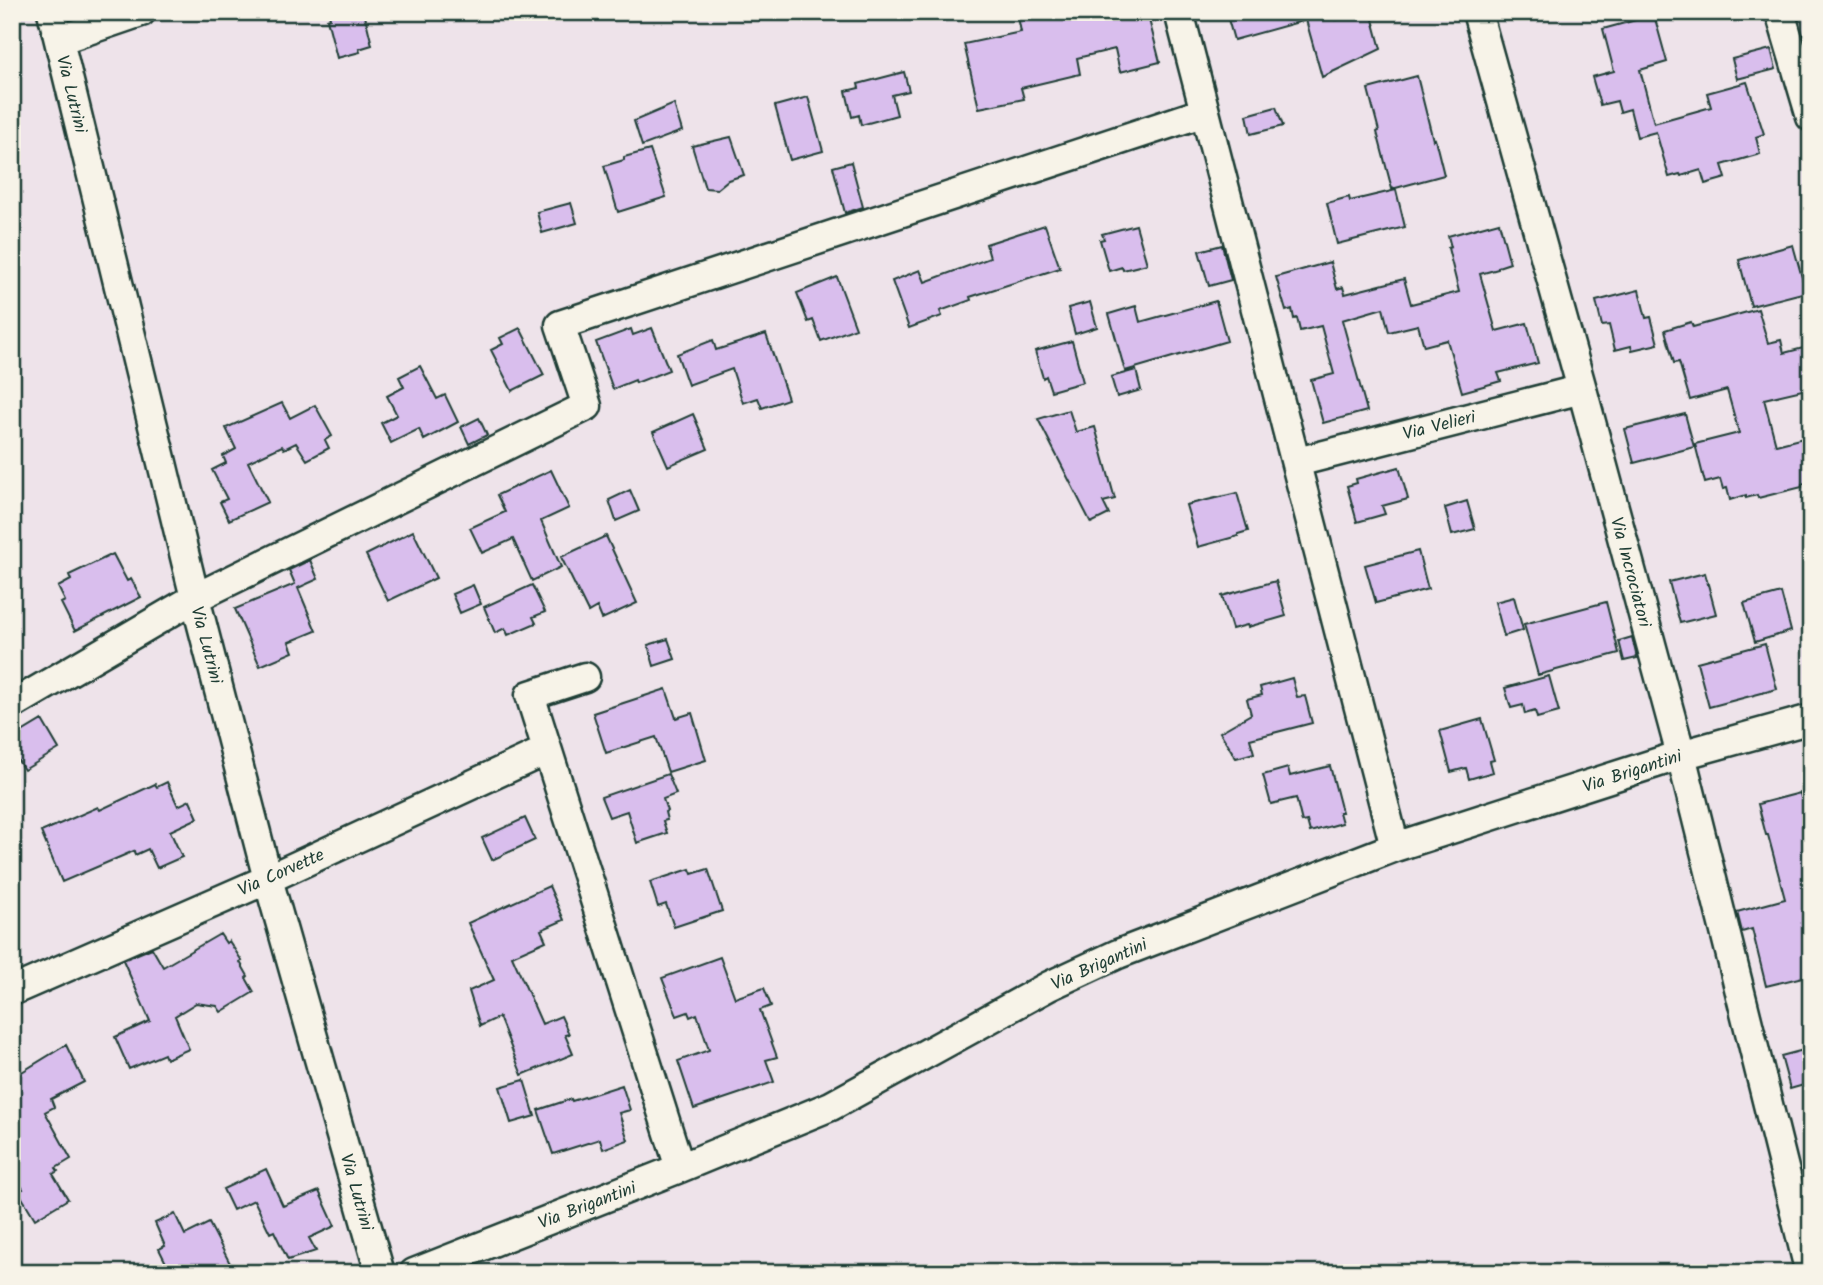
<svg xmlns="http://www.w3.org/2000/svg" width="1823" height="1285" font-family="Kalam,sans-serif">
	<rect width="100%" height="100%" fill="#eee3ea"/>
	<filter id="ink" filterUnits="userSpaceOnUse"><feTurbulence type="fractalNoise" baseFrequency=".0143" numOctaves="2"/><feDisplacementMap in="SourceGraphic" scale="14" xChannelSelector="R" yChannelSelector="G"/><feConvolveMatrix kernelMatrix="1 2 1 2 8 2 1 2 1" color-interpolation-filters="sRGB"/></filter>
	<g filter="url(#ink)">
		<!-- building -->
		<path fill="#d9beed" stroke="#1f3d34" stroke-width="2" d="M329 12H364L372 45 359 49 360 52 337 58 327 19 330 18Z
			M1017 12H1147L1160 62 1120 72 1115 49 1077 58 1080 74 1021 88 1024 99 979 108 964 44 1021 32Z
			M1226 12H1334L1336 20 1363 12H1371L1381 49 1322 77 1306 20 1234 40Z
			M1654 15 1667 62 1640 70 1654 123 1711 107 1707 93 1747 82 1764 134 1756 137 1760 154 1722 165 1726 178 1705 184 1701 170 1681 176 1680 174 1669 177 1656 132 1637 137 1630 109 1620 112 1617 101 1600 105 1592 77 1614 71 1603 29Z
			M1771 49 1776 69 1737 79 1732 59Z
			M904 72 909 91 892 95 897 115 861 125 859 115 852 117 846 91 859 88 858 84Z
			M1417 76 1433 140 1435 139 1444 175 1392 189 1377 132 1379 131 1368 89Z
			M808 97 823 151 790 160 775 106Z
			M674 104 682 131 642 146 634 121Z
			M1276 107 1283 126 1251 134 1247 115Z
			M731 137 744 175 728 180 717 189 705 188 692 146Z
			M650 150 666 197 618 212 604 166 624 160V157Z
			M851 162 863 207 845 213 833 167Z
			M1396 190 1405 227 1337 244 1327 203 1349 197 1350 201Z
			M571 203 577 223 542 233 537 212Z
			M1499 222 1510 263 1498 267V269L1480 274 1496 331 1527 323 1538 363 1498 373 1501 381 1462 392 1447 340 1424 346 1418 325 1389 332 1383 308 1342 320 1367 411 1323 423 1311 380 1334 374 1321 326 1300 331 1297 318 1294 319 1292 309 1286 311 1276 277 1330 262 1337 289 1343 287 1345 294 1404 279 1411 304 1459 292 1448 248 1451 247 1448 236Z
			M1045 225 1060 268 970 297 971 300 940 311 942 316 909 328 892 281 920 270 925 282 990 258 986 244Z
			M1136 225 1147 264 1123 270 1122 267 1109 271 1100 240 1104 239 1102 234Z
			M1222 245 1231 280 1209 286 1199 251Z
			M1793 245 1806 292 1751 306 1739 260Z
			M837 277 856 328 821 341 813 320 808 322 797 293Z
			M1639 290 1646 318 1651 317 1658 344 1632 350 1631 346 1615 350 1609 325 1602 326 1596 301Z
			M1216 301 1227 341 1125 371 1109 314 1136 306 1140 322Z
			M1090 302 1097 327 1075 334 1068 308Z
			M1758 309 1768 343 1781 340 1784 353 1811 346V388L1764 399 1776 445 1811 436V481L1802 484V487L1758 498 1757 495 1746 498V495L1730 500 1727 488 1723 489 1720 479 1705 483 1695 444 1739 433 1727 390 1690 400 1679 362 1674 363 1665 330 1691 322 1693 327Z
			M520 328 544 375 512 391 491 350 503 344 500 338Z
			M652 328 669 370 636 383 635 380 613 389 596 342 631 329 633 335Z
			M766 334 788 399 762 408 758 398 743 403 732 369 688 385 677 354 713 340 716 350Z
			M1072 341 1083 382 1051 391 1046 376 1043 378 1035 351Z
			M420 366 437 399 445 395 458 422 424 440 419 429 391 443 381 423 397 415 387 396 404 387 399 377Z
			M1136 370 1141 390 1117 397 1111 377Z
			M282 403 290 418 315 405 332 436 325 440 329 448 307 460 296 443 284 449 282 446 248 462 268 502 229 520 220 502 227 499 212 470 226 463 223 456 236 449 226 428Z
			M1069 410 1076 432 1095 427 1115 499 1103 502 1109 514 1091 523 1038 419Z
			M693 414 708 449 668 466 653 432Z
			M1685 414 1694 447 1634 463 1625 429Z
			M479 418 487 435 469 444 461 427Z
			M1399 467 1408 499 1382 506 1385 514 1357 522 1347 486 1357 483 1356 479Z
			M551 470 569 508 541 521 561 567 532 581 513 539 482 553 470 528 505 512 497 495Z
			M630 490 639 511 616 521 609 500Z
			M1237 493 1248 531 1238 534V536L1198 547 1186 505Z
			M1467 501 1475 529 1452 535 1445 508Z
			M413 531 436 578 388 601 366 555Z
			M606 536 637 603 602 619 597 607 588 612 561 557Z
			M1418 551 1428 589 1376 603 1365 565Z
			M113 554 127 581 131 579 141 597 75 631 61 603 65 601 58 587 71 580 69 575Z
			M310 560 318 579 298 588 316 631 289 642 293 652 260 666 235 609 295 584 289 570Z
			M1705 573 1716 614 1680 623 1669 582Z
			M1276 581 1286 616 1248 627 1247 625 1232 629 1222 596Z
			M473 585 481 604 460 613 452 594Z
			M532 585 545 612 533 617 536 623 508 635 505 628 495 633 484 607Z
			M1781 593 1791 631 1755 642 1744 603Z
			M1514 597 1523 630 1504 636 1495 602Z
			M1606 602 1619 653 1538 675 1524 624Z
			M1632 637 1637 658 1624 661 1619 641Z
			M668 639 675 659 654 666 648 645Z
			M1765 644 1777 689 1709 707 1697 662Z
			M1549 676 1559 712 1537 718 1535 711 1525 714 1523 705 1511 708 1505 688Z
			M1292 678 1297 697 1305 696 1312 723 1250 739 1254 753 1236 758 1220 732 1251 714 1247 699 1262 695 1260 687Z
			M666 689 676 718 692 713 706 760 668 772 656 737 606 753 593 713Z
			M1482 719 1494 760 1490 761 1493 772 1469 779 1466 768 1451 772 1440 731Z
			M42 720 59 749 24 770 12 751V738Z
			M1330 766 1342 812H1339L1342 823 1310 832 1307 821 1302 822 1296 798 1271 804 1263 775 1288 768 1290 776Z
			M668 774 676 794 663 799 667 811 665 812 667 820 663 821 667 833 637 843 627 811 609 817 601 797Z
			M167 782 178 806 190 800 198 818 170 831 182 857 157 868 148 849 135 855 134 851 62 882 41 832 98 807 100 810 155 784 157 787Z
			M1800 793 1801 797 1811 795V975L1766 986 1752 929 1742 932 1737 912 1785 899 1768 835H1766L1758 804Z
			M525 818 535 840 492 860 482 838Z
			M690 869 692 874 708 869 722 911 674 927 666 904 658 907 650 882Z
			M549 886 564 920 541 930 546 941 512 956 542 1024 561 1016 569 1034 565 1035 573 1054 522 1075 499 1017 480 1026 469 991 494 980 468 923Z
			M220 934 226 943 229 941 242 961 240 962 248 976 246 978 254 992 221 1012 217 1006 196 1003 175 1016 189 1049 166 1059 164 1054 129 1069 115 1037 150 1021 123 960 152 948 163 967Z
			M720 957 735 998 764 988 771 1006 760 1010 777 1057 766 1060 774 1082 694 1109 678 1061 709 1050 697 1014 690 1017 688 1012 677 1016 662 978Z
			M66 1045 84 1082 51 1099 54 1107 45 1112 71 1159 56 1168 58 1171 53 1174 68 1199 35 1219 18 1191 23 1189 12 1171V1078Z
			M1811 1048V1083L1790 1089 1781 1056Z
			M524 1080 535 1116 511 1123 500 1087Z
			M622 1085 630 1110 619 1113 628 1140 603 1149 600 1139 553 1154 538 1110 571 1099 572 1101Z
			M266 1169 283 1206 319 1191 335 1226 309 1238 316 1251 288 1260 274 1231 270 1233 254 1200 233 1210 223 1189Z
			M175 1214 185 1235 209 1223 235 1273H171L159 1249 165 1246 155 1223Z"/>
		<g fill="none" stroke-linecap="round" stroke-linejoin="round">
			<!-- street casing -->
			<g stroke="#1f3d34" stroke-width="33">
				<path id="street" d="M52 12 195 598 268 879 380 1273
					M1179 12 1205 112
					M1477 12 1582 389 1681 755 1810 1273
					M1780 12 1811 117
					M59 40 141 12
					M1297 462 1582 389
					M585 677 530 695 680 1168
					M12 705 195 598 587 406 560 325 1205 112 1395 847
					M12 991 268 879 547 750
					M414 1273 680 1168 831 1106 1049 986 1118 954 1395 847 1681 755 1811 719"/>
			</g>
			<!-- street -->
			<use href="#street" stroke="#f7f3e8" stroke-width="28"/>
		</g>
	</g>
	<g text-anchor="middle" stroke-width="5" stroke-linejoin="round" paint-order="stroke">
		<!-- street labels -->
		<g font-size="18" fill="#1f3d34" stroke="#f7f3e8">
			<text transform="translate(72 94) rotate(76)" y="6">Via Lutrini</text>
			<text transform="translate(1439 425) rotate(-14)" y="6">Via Velieri</text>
			<text transform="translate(1631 572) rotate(75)" y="6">Via Incrociatori</text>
			<text transform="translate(207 645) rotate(75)" y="6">Via Lutrini</text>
			<text transform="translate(1632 771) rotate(-18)" y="6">Via Brigantini</text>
			<text transform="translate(281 872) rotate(-24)" y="6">Via Corvette</text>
			<text transform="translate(1099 964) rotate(-24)" y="6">Via Brigantini</text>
			<text transform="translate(357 1192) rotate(74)" y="6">Via Lutrini</text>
			<text transform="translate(587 1205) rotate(-21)" y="6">Via Brigantini</text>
		</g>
	</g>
	<!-- margin -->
	<rect width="1823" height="1285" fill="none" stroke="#f7f3e8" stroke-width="42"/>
	<rect x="21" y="21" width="1781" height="1243" fill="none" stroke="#1f3d34" stroke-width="2.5" filter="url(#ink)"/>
</svg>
